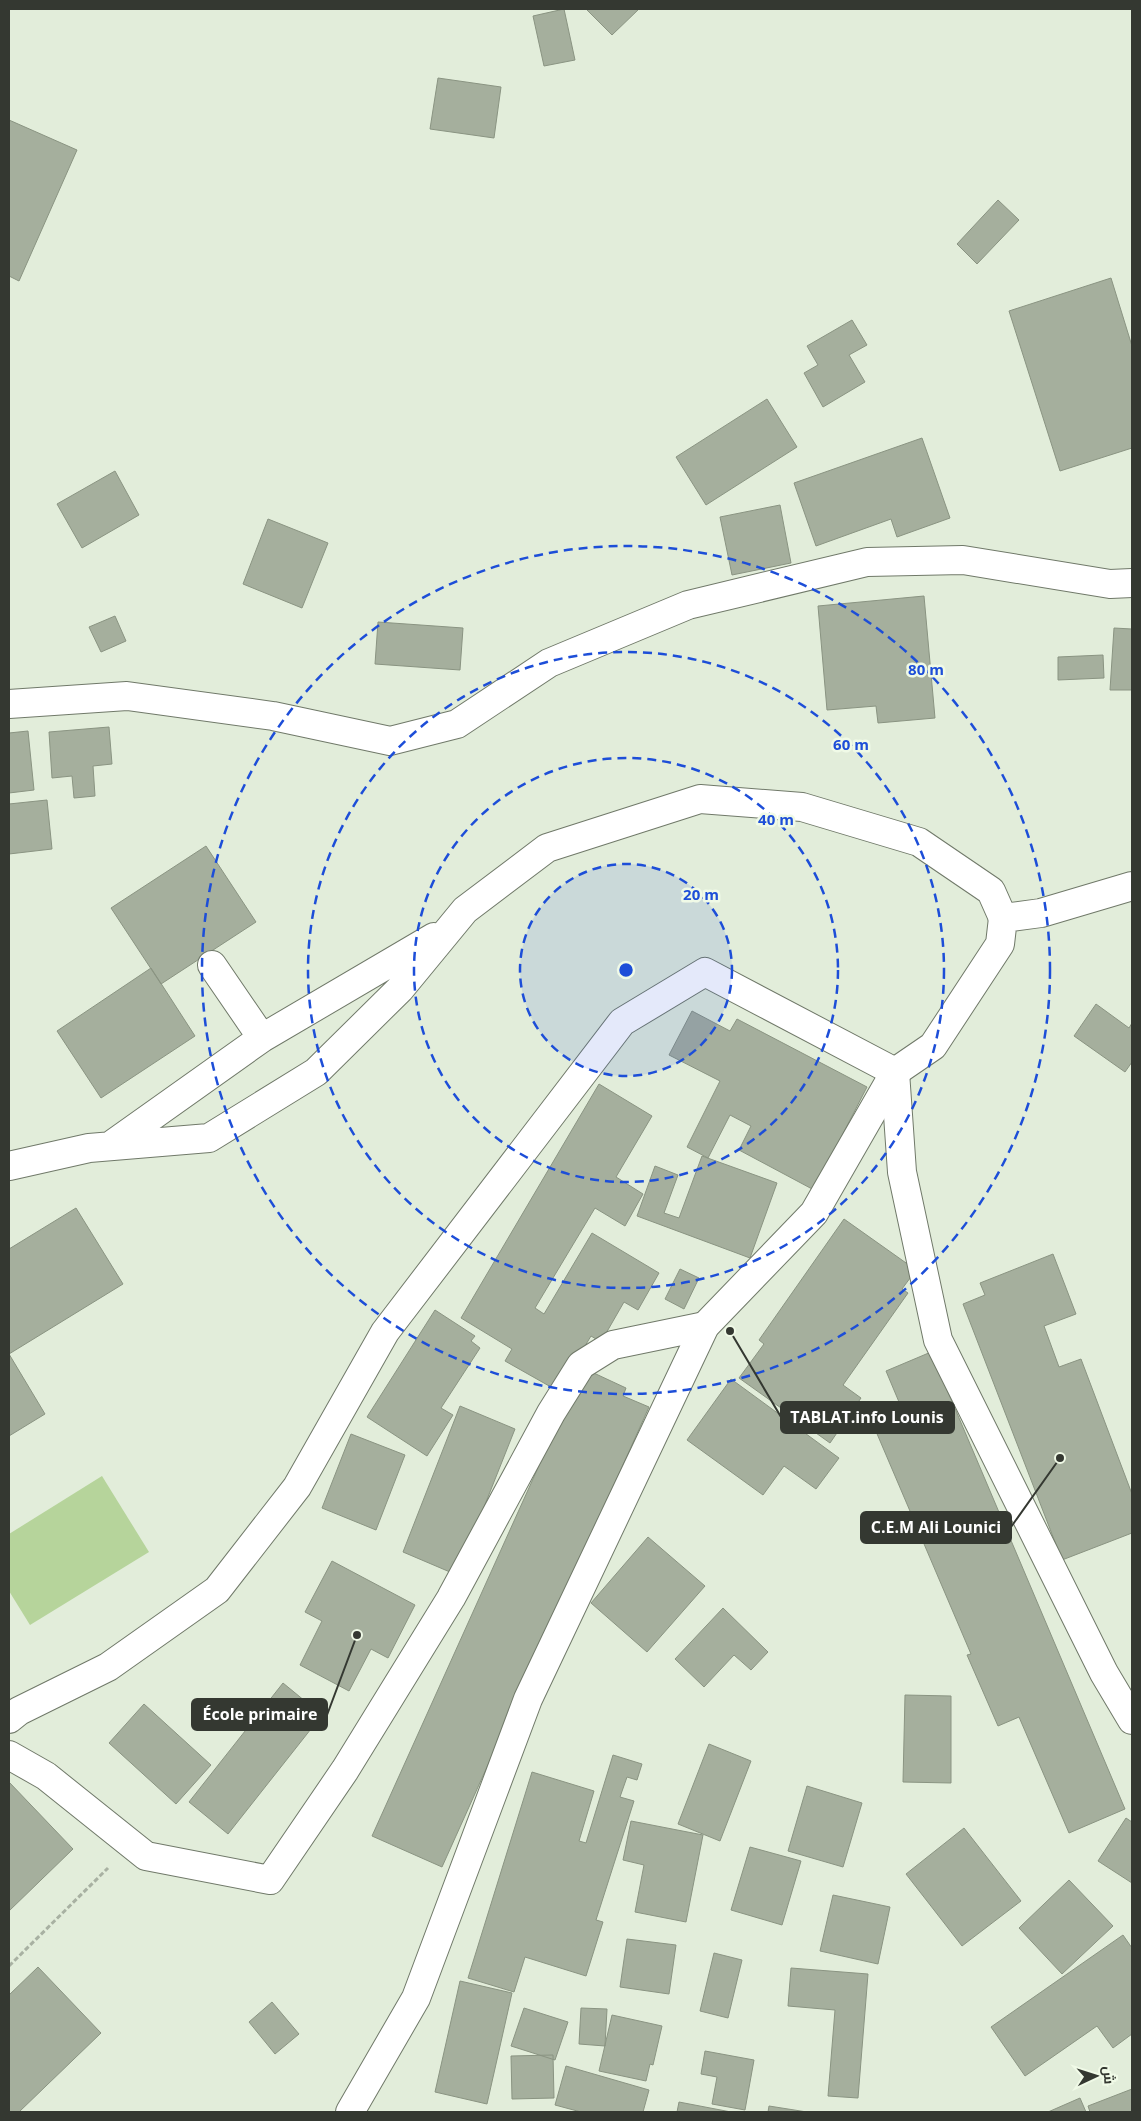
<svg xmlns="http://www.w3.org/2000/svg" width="1141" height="2121" font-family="'Open Sans',Cairo,sans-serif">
	<rect width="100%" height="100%" fill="#e2edda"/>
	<!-- green -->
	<path fill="#b6d49b" d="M102 1476 149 1552 30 1625 9 1591V1534Z"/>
	<!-- building -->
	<path fill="#a5af9d" stroke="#8a9482" d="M564 9 575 60 544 66 533 16Z
		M586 9H639L612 35Z
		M438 78 501 87 494 138 430 129Z
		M9 120 77 150 19 281 9 276Z
		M998 200 1019 220 977 264 957 244Z
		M1111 278 1132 346V448L1060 471 1009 311Z
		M852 320 867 345 849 355 865 382 823 407 804 373 818 365 807 346Z
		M767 399 797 447 706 505 676 457Z
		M922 438 950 518 897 537 891 519 816 546 794 483Z
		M115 471 139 515 82 548 57 504Z
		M780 505 791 563 732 575 720 517Z
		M268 519 328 543 302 608 243 584Z
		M924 596 935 718 878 723 876 706 827 710 818 606Z
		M115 616 126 641 101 652 89 627Z
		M378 622 463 628 460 670 375 664Z
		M1114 628 1132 629V690H1110Z
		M1103 655 1104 678 1058 680V657Z
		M109 727 112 764 93 766 95 796 74 798 72 776 52 778 49 732Z
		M28 731 34 790 9 793V733Z
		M47 800 52 849 9 854V804Z
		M206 846 256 922 161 984 111 908Z
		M151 968 195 1036 101 1098 57 1031Z
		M1096 1004 1129 1028 1132 1023V1062L1125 1072 1074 1036Z
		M692 1011 730 1031 737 1019 867 1087 814 1190 739 1150 751 1126 730 1115 708 1158 687 1147 720 1081 669 1055Z
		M599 1084 652 1116 616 1177 643 1194 625 1226 595 1208 535 1308 544 1314 592 1233 659 1273 638 1310 624 1302 601 1342 591 1336 558 1391 505 1361 512 1349 461 1318Z
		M702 1156 777 1183 750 1258 637 1216 655 1166 678 1175 664 1213 679 1218Z
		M76 1208 123 1284 9 1354 45 1414 9 1436V1249Z
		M844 1219 916 1270 902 1289 908 1293 843 1385 861 1398 830 1443 739 1378 764 1344 759 1340Z
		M1053 1254 1076 1314 1044 1326 1059 1367 1081 1359 1132 1494V1533L1062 1560 963 1304 985 1295 980 1283Z
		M680 1269 699 1278 684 1309 665 1299Z
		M435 1310 475 1336 471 1341 480 1348 441 1408 453 1415 427 1456 367 1417Z
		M931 1352 1125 1809 1069 1833 1019 1717 998 1726 967 1655 971 1654 869 1415 899 1402 886 1371Z
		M583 1368 626 1388 623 1396 649 1407 442 1867 372 1836Z
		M731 1379 839 1458 816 1489 784 1466 763 1495 687 1440Z
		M460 1406 515 1429 457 1575 403 1552Z
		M351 1434 405 1455 376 1530 322 1508Z
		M648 1537 705 1586 647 1652 591 1603Z
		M332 1561 415 1605 388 1658 371 1649 349 1691 300 1665 322 1621 305 1612Z
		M723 1608 768 1652 751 1670 734 1655 704 1687 675 1659Z
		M283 1683 322 1715 228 1834 189 1802Z
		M905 1695 951 1696V1783L903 1782Z
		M144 1704 211 1765 176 1804 109 1743Z
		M709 1744 751 1761 720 1841 678 1824Z
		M613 1755 642 1764 637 1780 627 1777 620 1797 634 1801 596 1920 603 1922 586 1976 525 1957 514 1992 468 1978 532 1772 594 1791 579 1841 586 1843Z
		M9 1782 73 1849 9 1911Z
		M807 1786 862 1803 843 1867 788 1851Z
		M1126 1818 1132 1822V1883L1098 1861Z
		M631 1821 703 1835 686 1922 635 1912 644 1865 623 1860Z
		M964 1828 1021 1901 962 1946 906 1874Z
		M750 1847 801 1861 782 1925 731 1910Z
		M1069 1880 1113 1926 1062 1974 1019 1928Z
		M833 1895 890 1907 878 1964 820 1951Z
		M1123 1935 1132 1948V2034L1113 2048 1097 2026 1025 2076 991 2027Z
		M627 1939 676 1945 669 1994 620 1987Z
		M714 1953 742 1960 728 2018 700 2011Z
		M38 1967 101 2033 19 2112H9V1995Z
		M791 1968 868 1974 858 2098 828 2096 835 2010 788 2006Z
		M460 1981 512 1993 487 2104 435 2092Z
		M272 2002 299 2034 275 2054 249 2022Z
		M524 2008 568 2022 555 2060 511 2046Z
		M581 2008 607 2009 605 2046 579 2044Z
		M612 2015 662 2026 653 2065 650 2064 646 2081 599 2071Z
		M705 2051 754 2060 745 2110 712 2104 717 2077 701 2074Z
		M553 2055 554 2098 512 2099 511 2056Z
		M566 2066 649 2090 643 2112H581L555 2105Z
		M1132 2089V2112H1090L1088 2106Z
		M1080 2098 1086 2112H1048Z
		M679 2102 731 2112H677Z
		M769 2106 807 2112H768Z"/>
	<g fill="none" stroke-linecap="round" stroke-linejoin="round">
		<!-- street casing -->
		<g stroke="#707969" stroke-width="30">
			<path id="street" d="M212 965 262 1038 434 937
				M110 1146 262 1038
				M9 1166 89 1148 209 1138 316 1072 400 989 465 910 547 848 700 799 802 807 919 842 991 891 1003 918
				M9 1719 19 1711 108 1667 217 1590 297 1487 385 1332 622 1022 705 972 895 1072 902 1172 938 1340 1104 1673 1132 1720
				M9 1755 46 1776 146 1856 270 1880 345 1770 451 1598 551 1413 581 1365 613 1345 705 1326"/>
		</g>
		<!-- secondary casing -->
		<g stroke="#707969" stroke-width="30">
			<path id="secondary" d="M9 704 127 696 273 716 390 741 457 724 549 663 688 605 867 562 963 560 1110 584 1132 583
				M350 2112 416 1998 528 1699 705 1326 814 1213 895 1072 933 1046 1000 944 1003 918 1041 913 1132 886"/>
		</g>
		<!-- path -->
		<path stroke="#a8b1a2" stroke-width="3" stroke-dasharray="5 2.5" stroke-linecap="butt" d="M9 1966 108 1868"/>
		<!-- street -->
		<use href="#street" stroke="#fff" stroke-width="28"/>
		<!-- secondary -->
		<use href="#secondary" stroke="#fff" stroke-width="28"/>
	</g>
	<!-- distance rings -->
	<circle cx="626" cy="970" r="106" fill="#1d4ed8" fill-opacity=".12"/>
	<g fill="none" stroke="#1d4ed8" stroke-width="2.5" stroke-dasharray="9 6">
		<circle cx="626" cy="970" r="106"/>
		<circle cx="626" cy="970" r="212"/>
		<circle cx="626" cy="970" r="318"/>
		<circle cx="626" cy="970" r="424"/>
	</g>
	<circle cx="626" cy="970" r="8" fill="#1d4ed8" stroke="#f0fae7" stroke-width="2.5"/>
	<g font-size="15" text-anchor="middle" font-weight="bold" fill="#1d4ed8" stroke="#f0fae7" stroke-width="5" stroke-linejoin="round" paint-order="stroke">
		<text x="926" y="675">80 m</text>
		<text x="851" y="750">60 m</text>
		<text x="776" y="825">40 m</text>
		<text x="701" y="900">20 m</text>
	</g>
	<!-- callouts -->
	<path fill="none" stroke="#343831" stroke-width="2" d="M730 1331L781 1417M1060 1458L1011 1527M357 1635L327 1715"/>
	<g fill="#343831" stroke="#f0fae7" stroke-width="2">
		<circle cx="730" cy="1331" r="5"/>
		<circle cx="1060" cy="1458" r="5"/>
		<circle cx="357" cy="1635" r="5"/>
	</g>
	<g fill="#343831" stroke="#343831" stroke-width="2">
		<rect x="781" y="1402" width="173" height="31" rx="5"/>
		<rect x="861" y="1512" width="150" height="31" rx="5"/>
		<rect x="192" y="1699" width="135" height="31" rx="5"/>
	</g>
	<g font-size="16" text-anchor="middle" font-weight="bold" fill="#fff">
		<text x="867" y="1423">TABLAT.info Lounis</text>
		<text x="936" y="1533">C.E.M Ali Lounici</text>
		<text x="260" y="1720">École primaire</text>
	</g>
	<!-- border -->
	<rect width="1141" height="2121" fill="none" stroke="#343831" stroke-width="20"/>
	<!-- north arrow -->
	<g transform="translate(1096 2076) rotate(86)" stroke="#f0fae7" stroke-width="4" paint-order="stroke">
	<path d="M0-4L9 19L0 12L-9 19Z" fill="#343831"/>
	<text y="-8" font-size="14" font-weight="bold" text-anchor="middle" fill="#343831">ش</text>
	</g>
</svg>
